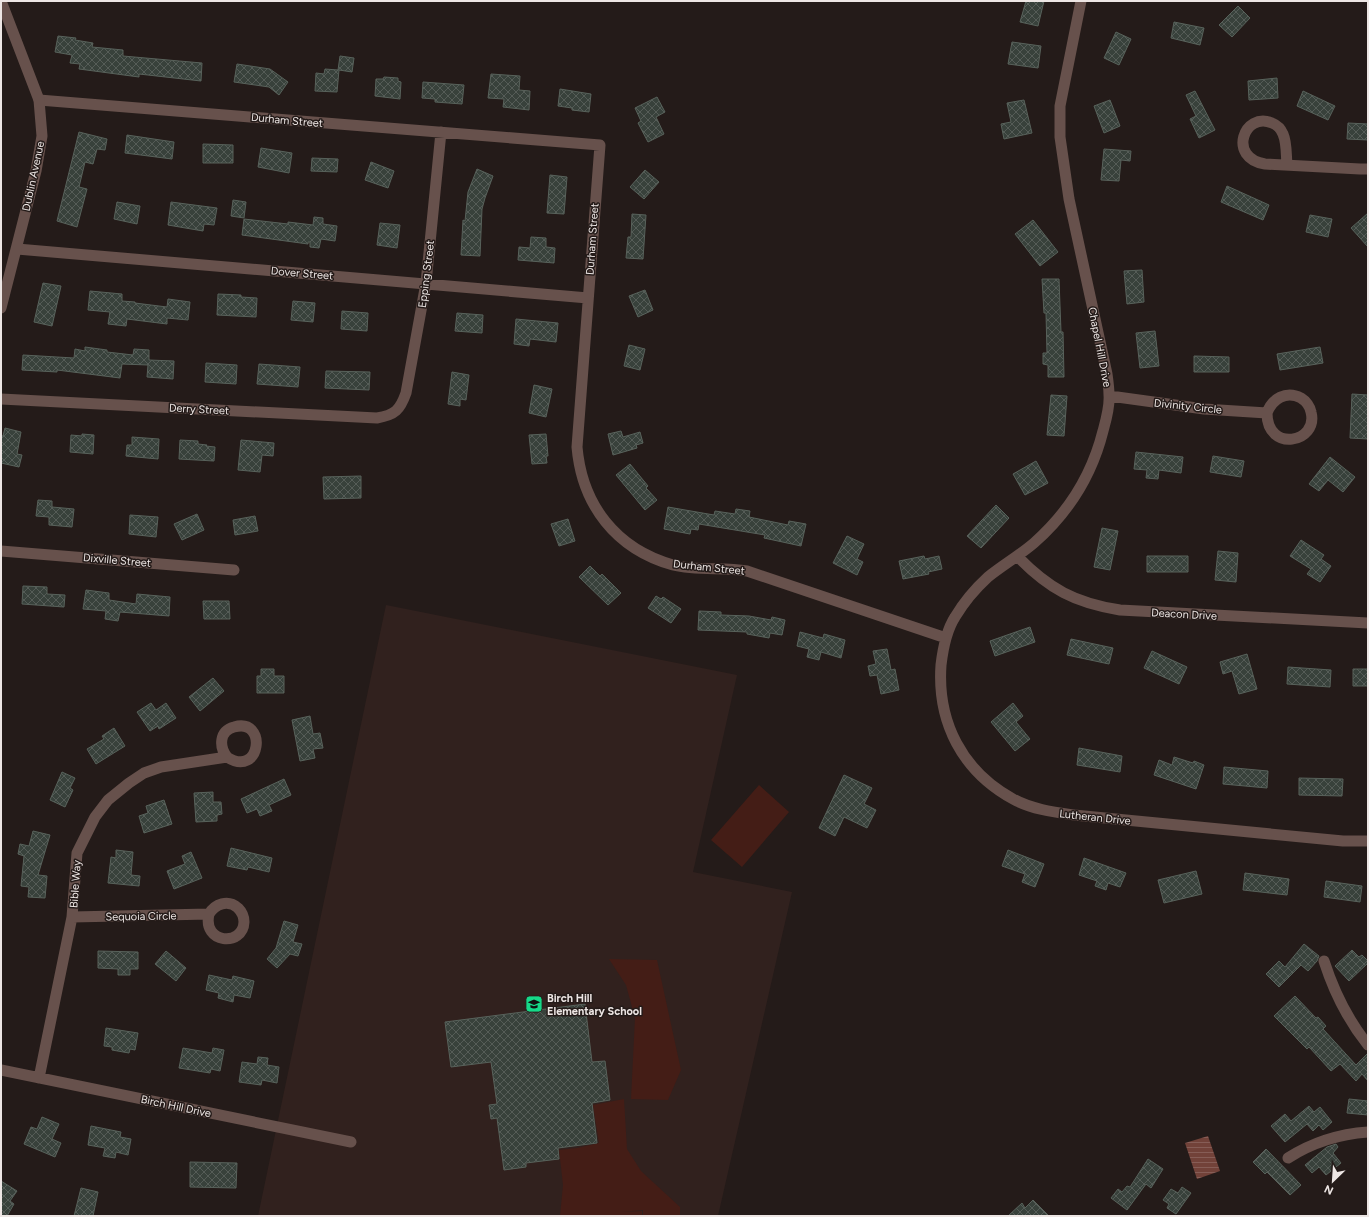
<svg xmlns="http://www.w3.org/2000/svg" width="1369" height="1217" font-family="Figtree,sans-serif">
	<defs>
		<pattern id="water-rules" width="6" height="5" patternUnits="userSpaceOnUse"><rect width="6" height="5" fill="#724239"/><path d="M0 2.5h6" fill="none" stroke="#865d56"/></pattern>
		<pattern id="building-cross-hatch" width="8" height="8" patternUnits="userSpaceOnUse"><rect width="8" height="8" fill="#38413b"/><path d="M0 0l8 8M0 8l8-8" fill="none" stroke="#555c57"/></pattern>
	</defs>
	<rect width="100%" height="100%" fill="#241b19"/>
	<!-- built -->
	<path fill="#31211e" d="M386 605 737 675 693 872 792 892 718 1216H258Z"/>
	<!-- park -->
	<path fill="#441d16" d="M759 785 789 812 742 867 711 840Z
		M609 959 657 960 681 1070 668 1100 631 1099 635 1018 626 985Z
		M624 1099 627 1149 641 1171 680 1207V1216H643V1210L622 1212 642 1211V1216H605V1214V1216H560L563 1185 559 1150 577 1148 599 1143 593 1105Z"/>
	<!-- water -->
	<path fill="url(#water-rules)" d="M1208 1136 1220 1171 1197 1179 1185 1143Z"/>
	<!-- building -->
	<path fill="url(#building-cross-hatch)" stroke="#58625b" d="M1026 1H1044L1038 26 1020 22Z
		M1238 6 1250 18 1232 37 1219 25Z
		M1174 22 1204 28 1200 45 1171 38Z
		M1116 32 1131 39 1119 65 1104 58Z
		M58 36 76 38 75 40 93 43 92 47 123 50V56L202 63 201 81 139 74V77L79 69 80 64 70 63 72 55 55 52Z
		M1012 42 1041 46 1038 68 1008 64Z
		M340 56 354 58 352 72 339 70 337 92 315 91 316 73 324 74 325 69 338 70Z
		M237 64 270 69 288 82 279 95 269 87 234 82Z
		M491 74 520 76 519 90 530 91 529 110 503 107 504 99 488 98Z
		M384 77 398 78V81L401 82 400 99 375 96 376 79H383Z
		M1277 78 1278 98 1249 100 1248 81Z
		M423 82 464 85 462 104 435 102V99L422 98Z
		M560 89 591 94 589 112 572 110V108L558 106Z
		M1195 91 1215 130 1199 138 1190 119 1196 116 1186 95Z
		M1303 91 1335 106 1328 120 1297 106Z
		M657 97 665 112 656 117 664 134 648 142 638 123 641 121 635 108Z
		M1024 100 1032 133 1004 139 1001 124 1011 122 1007 103Z
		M1110 100 1120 126 1104 133 1094 106Z
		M1348 123 1368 124V140L1347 139Z
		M79 132 107 139 105 150 97 149 93 164 85 162 79 187 87 189 77 227 57 221Z
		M127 135 174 142 172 159 125 153Z
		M203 144 233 145V163H203Z
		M261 148 292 153 289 173 258 167Z
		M1104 149 1131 151 1130 161 1121 160 1119 181 1101 180Z
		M312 158 338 159 337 172 311 171Z
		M371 162 394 171 388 188 365 180Z
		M477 169 493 176 485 198 482 209 480 256 461 255 463 220 465 221 468 192Z
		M645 170 659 182 644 199 630 187Z
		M550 175 567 177 564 214 547 213Z
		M1227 186 1269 205 1263 220 1221 202Z
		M233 200 246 202 244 218 231 216Z
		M117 202 140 206 137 224 114 219Z
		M171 202 217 208 214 225 204 224 203 231 168 225Z
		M1368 213V247L1351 228Z
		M632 214 646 215 643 259 626 258 628 237H631Z
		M1310 215 1332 219 1328 237 1306 232Z
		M314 217 323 218V224L337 226 335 241 321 239 319 248 310 247V242H308V244L242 235 244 219 288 224V222L313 225Z
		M1033 220 1058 252 1040 266 1015 234Z
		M380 223 400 225 397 248 377 245Z
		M531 237 546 238V247L555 248 554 263 518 260 519 247 530 248Z
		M1142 270 1144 302 1127 304 1124 271Z
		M1042 279H1059L1061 332H1063L1064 377H1048V365L1043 364V353H1047L1046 313H1044Z
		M43 283 61 286 52 326 34 322Z
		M645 290 653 310 638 317 629 296Z
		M90 291 122 294V301L135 302V303L167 307 168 299 190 302 188 320 167 318V324L127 319 126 326 108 324 110 312 88 310Z
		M218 294 241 295V297L257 298 256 317 217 315Z
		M293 301 315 303 313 322 291 320Z
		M342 311 368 313 367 331 341 329Z
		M457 313 483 315 482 333 455 331Z
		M516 319 558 323 556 342 530 339 529 346 514 344Z
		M1155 331 1159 366 1140 368 1136 333Z
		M629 345 645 349 640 370 624 366Z
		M85 347 107 350V352L133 355 134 349 149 350V360L174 361 173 379 147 377 148 365 122 364 120 378 57 370V372L22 370 23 355 74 358 75 349 85 351Z
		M1320 347 1323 363 1280 370 1277 354Z
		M1194 356 1229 357V372H1194Z
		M206 363 237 365 236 384 205 382Z
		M259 364 300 367 298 387 257 384Z
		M326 371 370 372 369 390 325 388Z
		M452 372 469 375 466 400 460 399V406L448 404Z
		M534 385 552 389 546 417 529 413Z
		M1352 394 1368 395V439L1350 438Z
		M1051 395 1067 396 1064 436 1047 435Z
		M5 428 21 432 17 454 22 455 19 467 1 463V436H3Z
		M621 431 623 437 640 432 643 443 636 445 637 448 613 455 608 434Z
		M82 434 94 435 93 454 70 452 71 435 82 436Z
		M546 434 548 456H546L547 463 532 464 529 435Z
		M132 437 159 439 158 459 126 456 127 445H132Z
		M180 440 198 441V444L207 445 206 446 215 447 214 461 179 459Z
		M241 440 274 443 273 456 262 455 260 472 238 470Z
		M1136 452 1183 457 1181 473 1159 470 1158 479 1146 478 1147 470 1134 469Z
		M1213 456 1244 461 1241 477 1210 472Z
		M1330 457 1355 477 1343 492 1328 480 1319 491 1309 484Z
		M1036 461 1048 483 1025 495 1013 474Z
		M630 464 648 486 646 488 657 500 645 510 616 475Z
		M361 476V498L324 499 323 477Z
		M38 500 52 501V507L74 509 72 527 49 525V517L36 516Z
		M996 505 1009 518 981 548 967 536Z
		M668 507 714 515 715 511 735 514 736 509 750 511 749 517 788 525 789 521 806 524 801 546 764 538 765 535 699 524 698 530 691 529 690 534 664 529Z
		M197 514 204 530 182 540 174 524Z
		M130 515 158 517 156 537 129 534Z
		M255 516 258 531 235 535 233 520Z
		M568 519 575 541 559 546 551 524Z
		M1102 528 1118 531 1110 570 1094 567Z
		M847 536 864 544 857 559 863 562 857 575 833 563Z
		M1301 540 1324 555 1321 559 1331 566 1320 582 1307 574 1311 569 1290 556Z
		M1218 551 1238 553 1236 582 1215 580Z
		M924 556 925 559 939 556 942 569 928 572 929 574 903 579 899 561Z
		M1147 556H1188V572H1147Z
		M590 566 600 576 602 574 621 593 608 605 579 577Z
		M23 586 47 587V594L65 595 64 607 22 604Z
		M86 590 109 593V600L136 604 137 594 170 597 169 616 120 612 118 621 105 619 106 611 83 609Z
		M656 596 661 599 663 597 681 609 671 623 648 608Z
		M203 601H229L230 619H204Z
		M699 611 721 612V615L749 616 771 620 772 617 785 620 782 635 770 633 769 638 747 634V632L698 630Z
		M1030 627 1035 642 995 656 990 641Z
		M800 632 823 638 824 634 845 640 841 658 821 652 819 660 807 657 809 649 797 646Z
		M1071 639 1113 648 1109 664 1067 655Z
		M887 649 891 670 895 669 899 690 881 694 877 675 870 676 868 666 876 664 873 651Z
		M1152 651 1187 667 1179 684 1144 668Z
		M1247 654 1257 689 1239 694 1232 671 1223 674 1220 662Z
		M1288 667 1331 670 1330 687 1287 684Z
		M261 669H274V676H284V693H257V676H261Z
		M1353 669H1368V686H1353Z
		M213 678 224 691 200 711 189 697Z
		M151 703 156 710 166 703 176 718 159 729 158 726 150 731 137 712Z
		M1013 703 1023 716 1016 722 1030 739 1015 751 991 722Z
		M310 716 313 734 320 733 323 748 313 749 315 758 300 761 292 720Z
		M114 728 125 746 96 764 87 749 104 739 102 736Z
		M1079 748 1122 756 1120 772 1077 765Z
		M1174 757 1193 763 1194 761 1204 765 1196 789 1154 775 1159 760 1172 765Z
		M1224 767 1268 771 1267 788 1223 784Z
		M62 772 75 778 70 788 73 790 65 807 50 800Z
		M844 775 872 788 864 804 876 810 867 828 844 817 835 836 819 828Z
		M1299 778 1343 779 1342 796 1299 795Z
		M284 779 291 795 269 805 272 811 260 816 257 809 247 813 241 799Z
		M213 792V802H221L222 814 217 815V821L196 822 194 793Z
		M164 800 172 824 144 833 139 816 148 813 146 806Z
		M33 831 50 835 38 875 47 876 45 898 28 897 29 887 21 886 24 856 18 854 20 844 29 846Z
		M231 848 272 858 269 872 248 867 247 870 227 866Z
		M116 850 133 852 131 875 140 876 139 886 108 883 111 857 116 858Z
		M1008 850 1044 864 1035 887 1022 882 1025 874 1002 866Z
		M191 852 202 878 174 889 167 871 185 864 182 856Z
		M1084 858 1126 873 1120 887 1108 883 1106 890 1095 886 1097 881 1079 875Z
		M1196 871 1202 894 1164 903 1158 880Z
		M1245 873 1289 879 1287 895 1243 890Z
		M1326 881 1362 886 1360 902 1324 897Z
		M284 921 298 925 293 942 302 944 298 956 290 954 277 968 267 959 276 948Z
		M1304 944 1319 956 1317 961 1308 971 1301 965 1279 987 1266 974 1279 961 1285 967Z
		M1352 950 1359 957 1362 955 1368 961V963L1349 981 1335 966Z
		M98 951 138 952V969H130V975H118V969L98 968Z
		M166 951 186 968 176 981 155 964Z
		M209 975 232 980 233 976 254 981 250 998 234 995 233 1002 218 998 219 993 206 990Z
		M1295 996 1316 1018 1318 1017 1326 1026 1323 1029 1356 1065 1368 1053V1081L1362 1074 1356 1081 1340 1064 1331 1071 1309 1047 1307 1049 1274 1016Z
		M585 1004 592 1062 605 1061 610 1100 592 1103 597 1143 558 1148 559 1159 526 1163V1167L504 1170 497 1118 491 1119 489 1105 497 1104 491 1062 451 1067 445 1022Z
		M106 1028 138 1033 135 1050 130 1049 129 1053 112 1050V1047L104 1046Z
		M183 1048 212 1053 213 1048 224 1050 220 1071 211 1069 210 1073 179 1068Z
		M258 1057 268 1058 267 1065 279 1067 277 1083 262 1080 261 1085 239 1082 242 1062 257 1064Z
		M1349 1099 1368 1101V1115L1347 1113Z
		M1309 1106 1314 1112 1320 1107 1332 1122 1323 1130 1319 1125 1313 1131 1307 1124 1285 1142 1271 1126 1285 1114 1291 1121Z
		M42 1117 59 1124 52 1139 61 1143 55 1157 24 1144 31 1127 37 1129Z
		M91 1126 121 1132 120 1137 131 1139 128 1155 116 1152 115 1158 103 1156 105 1148 88 1145Z
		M1336 1144 1338 1147 1333 1153 1341 1163 1326 1175 1319 1167 1312 1173 1305 1165 1327 1147Z
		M1266 1149 1301 1185 1290 1195 1267 1172 1265 1174 1253 1162Z
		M1148 1159 1163 1169 1151 1188 1146 1184 1127 1210 1111 1198 1118 1189 1122 1192 1127 1186 1130 1187Z
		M190 1162 237 1163 236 1188 190 1187Z
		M1 1181 17 1191 10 1201 14 1204 7 1216H1Z
		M1182 1187 1191 1193 1176 1214 1167 1208 1169 1204 1163 1200 1171 1189 1178 1193Z
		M81 1188 98 1192 93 1216H74Z
		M1033 1200 1049 1216H1008L1022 1203 1025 1208Z"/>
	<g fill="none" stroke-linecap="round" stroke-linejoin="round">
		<!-- minor -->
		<path stroke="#67514c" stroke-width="11" d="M1081 1 1060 106V137L1069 199 1107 374C1108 381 1109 389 1109 395 1110 407 1106 420 1103 431 1092 475 1068 513 1034 543 1020 555 1003 565 988 577 976 588 964 602 955 617 946 631 943 648 941 665 937 722 962 771 1013 799 1031 809 1053 812 1074 815L1343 841H1368
			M39 100 600 145 577 447C582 505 616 549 673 565 697 571 723 567 747 571L946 638
			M1287 165C1286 155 1287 143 1283 134 1281 129 1277 125 1272 123 1244 111 1227 158 1265 164L1360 169H1368
			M17 249 588 298
			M1110 396 1204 409 1267 413C1267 453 1319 443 1311 412 1310 407 1306 401 1301 398 1286 390 1272 399 1267 413
			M1 399 377 418C395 415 400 410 406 393L426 283 441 132
			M1 551 234 570
			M1017 556C1049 589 1075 603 1120 610L1368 623
			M72 917 209 914C202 944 243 947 244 922 244 917 242 912 238 908 228 899 215 904 209 914
			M1324 961C1334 992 1347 1019 1368 1045
			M1 1070 351 1142
			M39 1078 72 917 77 853 95 817 108 800 129 783 144 773 161 767 227 757C261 779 268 717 234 727 219 731 219 747 227 757
			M1288 1158C1313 1142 1339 1134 1368 1132"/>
		<!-- tertiary -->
		<path stroke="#67514c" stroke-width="11" d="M1 1 39 100 42 136 36 171 1 308"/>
	</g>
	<!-- icons -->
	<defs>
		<g id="school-square" transform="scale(0.9)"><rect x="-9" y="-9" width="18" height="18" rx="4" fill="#16d989" stroke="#241b19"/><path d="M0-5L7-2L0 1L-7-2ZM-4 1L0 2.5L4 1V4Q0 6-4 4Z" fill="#111"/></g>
	</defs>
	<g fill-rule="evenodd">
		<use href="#school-square" x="534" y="1004"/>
	</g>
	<g text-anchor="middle" stroke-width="3" stroke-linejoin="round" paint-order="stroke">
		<!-- street labels -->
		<g font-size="11" fill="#ede6e4" stroke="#241b19">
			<text transform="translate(287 120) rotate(5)" y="4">Durham Street</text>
			<text transform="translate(33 176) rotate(-78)" y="4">Dublin Avenue</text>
			<text transform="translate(592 239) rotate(-86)" y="4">Durham Street</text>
			<text transform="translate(302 273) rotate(5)" y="4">Dover Street</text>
			<text transform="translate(426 274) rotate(-83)" y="4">Epping Street</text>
			<text transform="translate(1100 347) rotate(79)" y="4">Chapel Hill Drive</text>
			<text transform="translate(1188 406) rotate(6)" y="4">Divinity Circle</text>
			<text transform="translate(199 409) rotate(3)" y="4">Derry Street</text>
			<text transform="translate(117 560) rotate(5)" y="4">Dixville Street</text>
			<text transform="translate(709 567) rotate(6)" y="4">Durham Street</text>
			<text transform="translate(1184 614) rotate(3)" y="4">Deacon Drive</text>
			<text transform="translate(1095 817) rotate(6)" y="4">Lutheran Drive</text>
			<text transform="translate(75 884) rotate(-86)" y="4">Bible Way</text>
			<text transform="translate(141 916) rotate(-1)" y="4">Sequoia Circle</text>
			<text transform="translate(176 1106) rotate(12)" y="4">Birch Hill Drive</text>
		</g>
		<!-- poi labels -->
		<g font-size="11" font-weight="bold" fill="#ede6e4" stroke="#241b19" text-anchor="start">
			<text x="547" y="1002">Birch Hill<tspan x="547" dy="13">Elementary School</tspan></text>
		</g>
	</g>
	<!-- border -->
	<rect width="1369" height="1217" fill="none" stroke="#ede6e4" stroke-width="4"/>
	<!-- north arrow -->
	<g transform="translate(1333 1181) rotate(205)" stroke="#241b19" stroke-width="3" paint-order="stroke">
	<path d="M0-3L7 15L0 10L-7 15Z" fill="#ede6e4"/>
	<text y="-6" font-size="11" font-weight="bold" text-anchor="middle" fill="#ede6e4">N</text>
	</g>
</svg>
